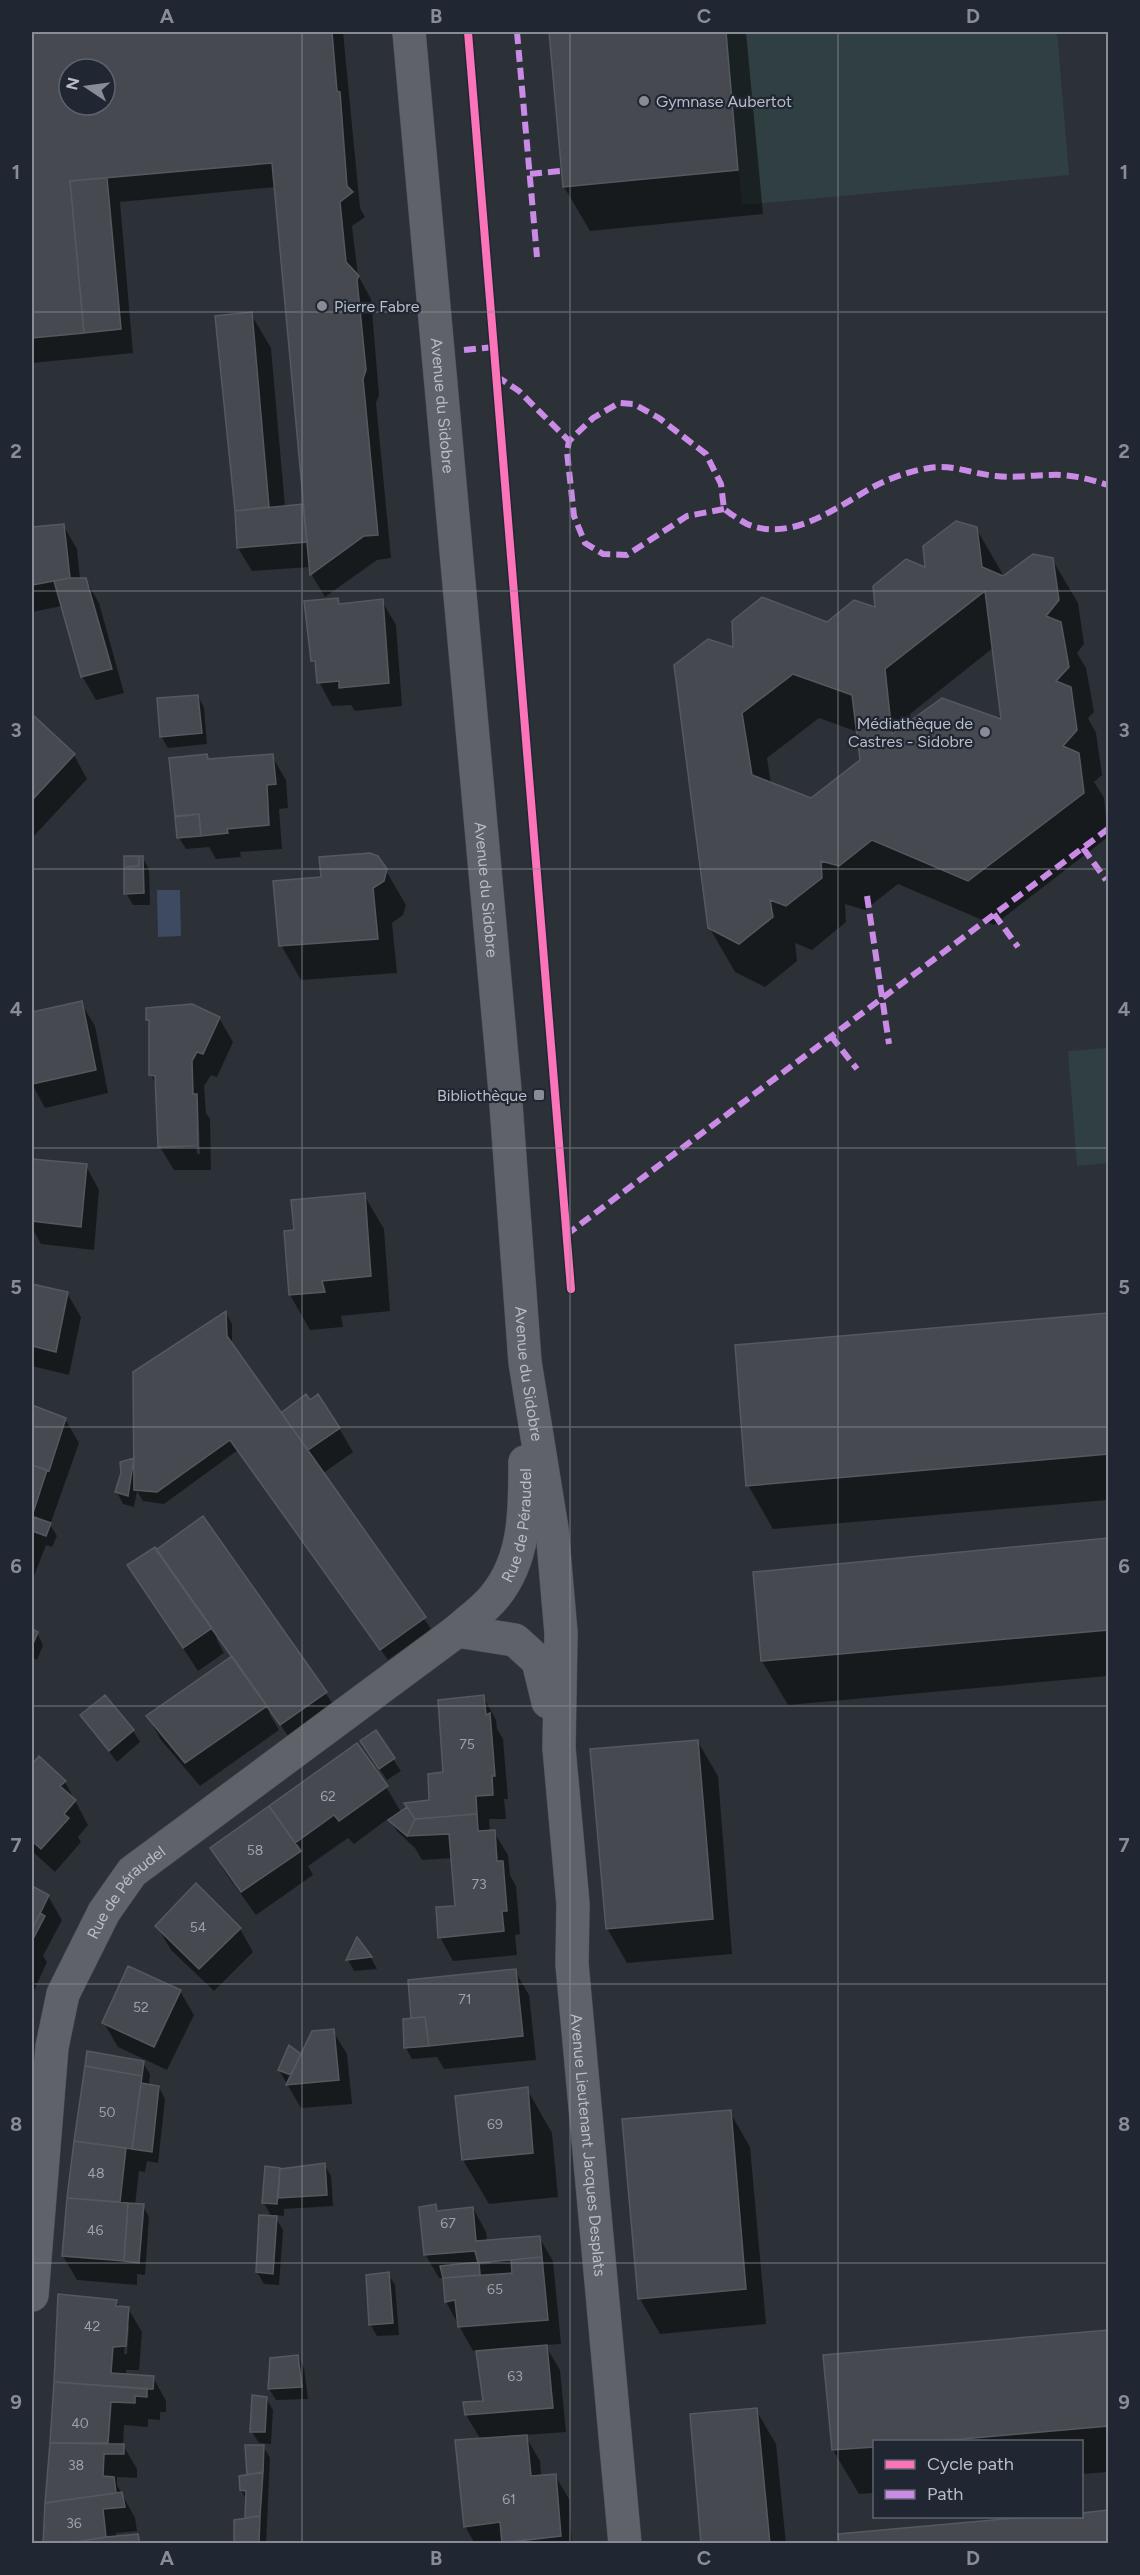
<svg xmlns="http://www.w3.org/2000/svg" width="1140" height="2575" font-family="Figtree,sans-serif">
	<rect width="100%" height="100%" fill="#2c3138"/>
	<!-- green -->
	<path fill="#2f3f42" d="M726 32H1057L1069 175 742 205Z
		M1108 1048V1163L1077 1166 1068 1051Z"/>
	<!-- water -->
	<path fill="#3e4a5f" d="M157 890H180L181 936 158 937Z"/>
	<!-- shadow -->
	<path fill="#0007" fill-rule="evenodd" d="M32 32H343L360 208 365 217 352 226 358 275 371 299 379 395 376 403 391 558 377 560 325 597 311 574V567L252 571 238 548 236 510 251 314 271 348 285 507 305 505 275 187 120 202 133 353 32 363ZM69 69H105V105H69Z
		M550 32H746L763 214 590 231 564 187Z
		M63 525 77 549 80 579H85L99 603 124 693 96 700 82 676 62 606 32 612V528Z
		M976 528 1002 573V578L1052 559 1078 603 1084 644 1077 653 1086 668 1094 712 1088 718 1096 733 1102 775 1094 782 1104 798 1108 837 994 925 898 884 865 910 845 904 846 922 812 950 795 943 797 961 765 987 735 972 709 927 735 649 876 609ZM993 648 1002 721 911 723 910 714ZM819 718 858 732 861 761 812 799 771 784 767 758Z
		M337 599 341 605 382 601 396 625 402 706 355 711 351 705 332 706 319 682 317 668 313 661Z
		M198 696 204 708 207 744 168 748 161 736Z
		M32 716 74 755 87 779 32 838Z
		M206 756 209 761 272 756 286 780 288 808 279 809 282 849 240 852 241 857 216 859 209 847 186 849 179 838 177 816Z
		M142 857 149 869 150 905H133L126 893Z
		M378 857 406 905 403 915 392 923 397 973 301 980 281 945 323 878Z
		M81 1003 95 1026 108 1093 45 1108 32 1084V1013Z
		M219 1018 233 1042 217 1077 211 1075 204 1086 206 1113 210 1119 211 1170H174L160 1147 157 1086 151 1075 150 1025 147 1019ZM195 1096 198 1099 200 1154H197Z
		M33 1161 86 1166 99 1190 94 1250 41 1244 32 1228Z
		M364 1195 384 1229 390 1311 341 1316 343 1327 310 1330 290 1295 285 1232H296Z
		M32 1285 67 1293 81 1317 69 1375 32 1366Z
		M226 1313 232 1324V1347L287 1423 339 1428 353 1452 322 1474 431 1629 388 1660 238 1450 164 1504 143 1501 137 1491 134 1507 123 1504 117 1492 122 1473V1463L136 1460Z
		M1108 1315V1500L773 1529 748 1485 736 1347Z
		M32 1407 65 1419 79 1443 50 1525 57 1536 52 1547 46 1545 34 1576 32 1575Z
		M203 1518 333 1704 288 1736 271 1711 269 1713 279 1730 200 1786 161 1740 148 1717 233 1658 218 1637 216 1638 224 1653 198 1671 129 1566 156 1551Z
		M1108 1540V1676L788 1705 762 1661 754 1573Z
		M32 1631 37 1633 43 1645 37 1660 32 1657Z
		M483 1696 496 1720 497 1729 503 1739 508 1799H504L506 1819H489L490 1832H494L508 1855 510 1875 516 1886 520 1934 515 1935 517 1955 453 1961 440 1937 456 1908 453 1858 422 1860 415 1848 397 1831 389 1818 354 1844 348 1838 308 1866 313 1875 256 1915 225 1872 212 1849 386 1787 401 1812 431 1802Z
		M82 1716 133 1731 140 1742 117 1762Z
		M375 1732 401 1771 387 1780 362 1742Z
		M698 1742 718 1776 732 1954 627 1963 607 1928Z
		M39 1758 65 1782 88 1825 78 1837 81 1842 55 1872 32 1851V1767Z
		M32 1887 48 1896 62 1920 43 1956 47 1962 32 1995Z
		M157 1926 240 1929 253 1952 214 1991 171 1950Z
		M357 1940 371 1958 377 1969 354 1971 348 1960Z
		M515 1971 529 1995 536 2060 444 2069 437 2057 412 2059 406 2048 414 2020 413 2017Z
		M180 1991 194 2015 167 2070 118 2047 104 2023Z
		M333 2031 347 2054 352 2104 301 2108 279 2070Z
		M143 2063 150 2074 149 2086 159 2087 165 2099 158 2163 147 2161 145 2172 139 2171 135 2205 143 2206 149 2217 145 2275 137 2274V2285L77 2280 63 2256 75 2141Z
		M527 2089 552 2133 558 2197 489 2204 463 2160 457 2097Z
		M730 2112 750 2147 766 2324 660 2334 640 2299 624 2121Z
		M324 2164 331 2176 333 2206 284 2209V2216L274 2215 283 2230 279 2285 264 2284 257 2272 272 2218 264 2203 280 2170Z
		M436 2206 439 2212 473 2208 486 2232 487 2242 539 2237 553 2261 561 2344 545 2345 560 2370 566 2432 525 2435 540 2461 541 2476 555 2475 569 2499 572 2544H475L465 2526 481 2440 466 2415 484 2403 478 2350 473 2351 446 2302 444 2278H439L425 2254ZM490 2261V2264L475 2265V2262Z
		M388 2274 395 2285 399 2335 377 2336 370 2324Z
		M60 2296 116 2301 120 2308H128L142 2332 139 2370H126V2375L153 2377 166 2401V2412H160V2420L148 2419V2427L124 2425 123 2445 137 2469V2478L117 2477V2485L135 2518 137 2531 116 2533V2538L137 2535 142 2544H45ZM126 2323 129 2326 127 2354H124Z
		M1108 2331V2472L1082 2474V2442H874V2493L859 2494 833 2450 825 2356Z
		M298 2356 304 2368 308 2399 276 2400 269 2389Z
		M266 2398 273 2410 271 2444 259 2443 252 2432Z
		M756 2410 776 2444 786 2544H703Z
		M263 2446 270 2458 266 2544H235L247 2520V2501L241 2490Z"/>
	<!-- building -->
	<path fill="#464a50" stroke="#55595f" stroke-width="1.5" fill-rule="evenodd" d="M32 32H332L337 91 340 92 347 186 353 192 340 202 346 262 359 276 357 280 366 370 363 379 378 535 364 536 310 575 272 163 70 181 84 333 32 338ZM69 69H105V105H69Z
		M549 32H726L738 170 563 187Z
		M107 178 121 329 84 333 70 181Z
		M252 312 269 507 235 511 215 316Z
		M303 504 307 542 237 548 235 511Z
		M956 521 977 527 982 567 1003 576 1033 554 1053 558 1059 600 1046 616 1061 622 1069 667 1056 681 1071 687 1077 730 1063 746 1079 753 1084 793 968 881 872 840 839 866 821 861 822 878 786 906 770 900 773 917 739 944 708 928 674 665 708 639 733 647 732 621 762 597 827 622 854 600 875 607 873 586 906 559 925 567 923 546ZM985 591 1001 719 942 698 892 734 885 669ZM793 674 852 695 860 760 811 798 752 775 742 713Z
		M64 524 70 578 32 585V527Z
		M70 578H86L112 669 81 677 54 581Z
		M338 598 339 604 383 599 389 683 339 688V681L317 683 315 661H311L304 601Z
		M198 695 202 733 160 737 157 698Z
		M32 714 75 754 32 800Z
		M207 754 208 759 273 754 276 784 267 785 269 825 227 829 228 833 201 836 199 814 175 816 169 758Z
		M199 814 201 836 177 838 175 817Z
		M370 853 378 856 387 869 384 881 373 888 378 939 279 946 273 881 321 877 319 857Z
		M124 856H139V866L124 867Z
		M139 856H143L144 893 124 894V867L139 866Z
		M82 1001 96 1070 32 1084V1012Z
		M192 1004 220 1017 203 1054 197 1052 192 1061 193 1094H197L198 1146 158 1147 155 1076 149 1075V1020H146V1008Z
		M32 1159 87 1164 81 1227 32 1221Z
		M365 1193 371 1276 322 1281 325 1292 289 1295 284 1231 294 1230 291 1200Z
		M32 1284 68 1292 56 1352 32 1346Z
		M226 1311 227 1336 426 1617 380 1650 230 1440 157 1492 134 1490 133 1372Z
		M1108 1313V1454L746 1486 735 1345Z
		M306 1394 310 1400 318 1394 340 1428 308 1450 281 1413Z
		M32 1405 66 1418 49 1471 32 1465Z
		M134 1458 128 1496 115 1492 121 1473 120 1462Z
		M32 1465 47 1470 32 1516Z
		M203 1516 327 1692 280 1725 156 1550Z
		M34 1517 51 1523 46 1536 32 1531Z
		M1108 1538V1630L761 1661 753 1572Z
		M155 1547 212 1628 183 1648 127 1565Z
		M32 1629 38 1632 32 1646Z
		M232 1656 267 1706 185 1763 146 1716Z
		M105 1695 134 1730 109 1751 80 1715Z
		M484 1695 486 1715 490 1713 495 1776H492L493 1795 476 1796 477 1814 415 1819 404 1803 429 1800 428 1774 443 1772 438 1700Z
		M376 1730 395 1758 379 1769 360 1741Z
		M698 1740 713 1919 606 1929 590 1749Z
		M357 1743 388 1786 339 1821 334 1815 295 1843 269 1806Z
		M39 1756 66 1781 60 1786 76 1800 64 1814 69 1818 41 1849 32 1841V1764Z
		M269 1806 301 1851 241 1892 210 1848Z
		M407 1807 415 1819 407 1836 388 1820Z
		M477 1814 478 1831 495 1830 497 1861H503L507 1911H502L504 1931 438 1938 436 1907 455 1906 449 1834 407 1836 415 1819Z
		M196 1883 241 1928 199 1969 155 1926Z
		M32 1886 49 1895 32 1930Z
		M40 1913 45 1916 34 1937 32 1936V1930Z
		M357 1937 372 1957 346 1960Z
		M128 1966 181 1990 154 2047 102 2023Z
		M516 1969 523 2036 429 2046 425 2017 411 2018 408 1980Z
		M425 2017 429 2046 404 2048 403 2019Z
		M334 2029 339 2080 286 2085 312 2031Z
		M289 2045 301 2054 291 2075 278 2070Z
		M87 2051 144 2061 142 2076 85 2066Z
		M85 2066 142 2076 132 2149 74 2141Z
		M141 2083 159 2086 152 2152 132 2149Z
		M528 2087 533 2153 462 2160 455 2096Z
		M731 2110 746 2289 638 2299 622 2119Z
		M74 2141 126 2148 120 2202 67 2198Z
		M325 2163 327 2195 278 2198 280 2169Z
		M265 2166 280 2168 277 2204 262 2203Z
		M67 2198 128 2203 124 2261 62 2256Z
		M128 2203 144 2204 139 2263 124 2261Z
		M436 2204 437 2211 473 2207 476 2241 540 2236 542 2257 478 2263 475 2251 424 2255 419 2207Z
		M259 2215 277 2216 273 2274 256 2272Z
		M542 2257 548 2320 458 2327 455 2300 445 2302 443 2278 512 2273 511 2260Z
		M479 2262 480 2275 443 2278 440 2266Z
		M389 2272 393 2323 369 2325 366 2275Z
		M58 2294 117 2300 116 2306 129 2307 126 2346 113 2347 111 2373 154 2376 153 2389 54 2382Z
		M1108 2330V2426L930 2442H874V2447L832 2450 823 2355Z
		M547 2345 553 2408 465 2415 463 2402 483 2401 476 2351Z
		M298 2355 302 2387 268 2389 270 2358Z
		M54 2382 147 2389V2397L135 2396V2403L111 2402 108 2443H50Z
		M252 2395 267 2397 265 2432H250Z
		M757 2408 770 2544H701L690 2414Z
		M527 2435 531 2476 556 2474 561 2536 502 2543 500 2522 464 2527 455 2440Z
		M50 2443 124 2444V2454H104L103 2476 114 2477 116 2493 45 2503Z
		M245 2445H264L263 2472 247 2475Z
		M263 2472 260 2516 245 2518 246 2491 240 2490 239 2476Z
		M122 2492 125 2507 103 2509 106 2537 63 2544H43L45 2503Z
		M1108 2510V2544H839L838 2534 1037 2516H1082V2513Z
		M260 2516 259 2544H234V2520Z
		M138 2534 140 2544H63L106 2537Z"/>
	<g fill="none" stroke-linecap="round" stroke-linejoin="round">
		<!-- major casing -->
		<g stroke="#4a4e55" stroke-width="34">
			<g id="major">
				<path id="s1" d="M409 32 505 1091 525 1362 552 1529 561 1633 559 1748 573 1904 572 1964 625 2544"/>
				<path d="M457 1631 515 1640 538 1661 548 1702"/>
				<path id="s2" d="M32 2295 52 2047 63 1994 104 1912 132 1872 457 1631C469 1620 485 1609 495 1596 526 1558 525 1509 525 1462"/>
			</g>
		</g>
		<!-- major -->
		<use href="#major" stroke="#5f6268" stroke-width="33"/>
		<!-- quiet -->
		<path stroke="#ca8be6" stroke-width="6" stroke-dasharray="12 6" stroke-linecap="butt" d="M517 32 537 257
			M530 174 561 171
			M464 350 494 347
			M496 376 519 391 569 441
			M724 509 687 516 627 555 603 554 585 543 574 516 567 452 569 441 593 418 619 403 634 404 659 418 706 454 721 484 724 509C731 514 739 520 747 524 791 543 837 507 873 487 890 478 910 471 929 468 953 464 973 474 996 476 1014 478 1033 475 1051 475 1070 474 1090 479 1108 485
			M1083 848 1106 880
			M867 896 889 1044
			M994 914 1018 947
			M831 1036 857 1069
			M566 1235 1108 829"/>
		<!-- cycleway casing -->
		<g stroke="#212732" stroke-width="11">
			<path id="cycleway" d="M468 32 571 1289"/>
		</g>
		<!-- cycleway -->
		<use href="#cycleway" stroke="#fb73b8" stroke-width="8"/>
	</g>
	<!-- grid -->
	<path fill="none" stroke="#878c96" stroke-width="1.5" stroke-opacity="0.55" d="M302 32V2544M570 32V2544M838 32V2544M32 312H1108M32 591H1108M32 869H1108M32 1148H1108M32 1427H1108M32 1706H1108M32 1984H1108M32 2263H1108"/>
	<!-- markers -->
	<g fill="#878c96" stroke="#212732" stroke-width="2">
		<circle cx="644" cy="101" r="6"/>
		<circle cx="322" cy="306" r="6"/>
		<circle cx="985" cy="732" r="6"/>
		<rect x="533" y="1089" width="12" height="12" rx="3"/>
	</g>
	<g text-anchor="middle" stroke-width="4.5" stroke-linejoin="round" paint-order="stroke">
		<!-- number labels -->
		<g font-size="14" fill="#9ca0aa">
			<text x="467" y="1749">75</text>
			<text x="328" y="1801">62</text>
			<text x="255" y="1855">58</text>
			<text x="479" y="1889">73</text>
			<text x="198" y="1932">54</text>
			<text x="465" y="2004">71</text>
			<text x="141" y="2012">52</text>
			<text x="107" y="2117">50</text>
			<text x="495" y="2129">69</text>
			<text x="96" y="2178">48</text>
			<text x="448" y="2228">67</text>
			<text x="95" y="2235">46</text>
			<text x="495" y="2294">65</text>
			<text x="92" y="2331">42</text>
			<text x="515" y="2381">63</text>
			<text x="80" y="2428">40</text>
			<text x="76" y="2470">38</text>
			<text x="509" y="2504">61</text>
			<text x="74" y="2528">36</text>
		</g>
		<!-- poi labels -->
		<g font-size="16" fill="#b8bdc8" stroke="#212732" text-anchor="start">
			<text x="656" y="107">Gymnase Aubertot</text>
			<text x="334" y="312">Pierre Fabre</text>
			<text x="973" y="729" text-anchor="end">Médiathèque de<tspan x="973" dy="18">Castres - Sidobre</tspan></text>
			<text x="527" y="1101" text-anchor="end">Bibliothèque</text>
		</g>
		<!-- street labels -->
		<g font-size="16" fill="#b8bdc8" stroke="#212732">
			<text dy="6" stroke="none"><textPath href="#s1" startOffset="375">Avenue du Sidobre</textPath></text>
			<text dy="6" stroke="none"><textPath href="#s1" startOffset="861">Avenue du Sidobre</textPath></text>
			<text dy="6" stroke="none"><textPath href="#s1" startOffset="1347">Avenue du Sidobre</textPath></text>
			<text dy="6" stroke="none"><textPath href="#s2" startOffset="976">Rue de Péraudel</textPath></text>
			<text dy="6" stroke="none"><textPath href="#s2" startOffset="424">Rue de Péraudel</textPath></text>
			<text dy="6" stroke="none"><textPath href="#s1" startOffset="2122">Avenue Lieutenant Jacques Desplats</textPath></text>
		</g>
	</g>
	<!-- border -->
	<rect width="1140" height="2575" fill="none" stroke="#212732" stroke-width="66"/>
	<!-- legend -->
	<rect x="873" y="2440" width="210" height="78" fill="#212732" stroke="#5d636e" stroke-width="1.5"/>
	<rect x="885" y="2460" width="30" height="9" fill="#fb73b8" stroke="#5d636e" stroke-width="1.5"/>
	<text x="927" y="2470" font-size="18" fill="#b8bdc8">Cycle path</text>
	<rect x="885" y="2490" width="30" height="9" fill="#ca8be6" stroke="#5d636e" stroke-width="1.5"/>
	<text x="927" y="2500" font-size="18" fill="#b8bdc8">Path</text>
	<!-- north arrow -->
	<g transform="translate(87 87) rotate(283)"><circle r="28" fill="#212732" stroke="#5d636e" stroke-width="1.5"/>
	<path d="M0-4.5L10 22L0 15L-10 22Z" fill="#878c96"/>
	<text y="-9" font-size="16" font-weight="bold" text-anchor="middle" fill="#b8bdc8">N</text>
	</g>
	<rect x="33" y="33" width="1074" height="2509" fill="none" stroke="#878c96" stroke-width="2"/>
	<g font-size="20" text-anchor="middle" font-weight="bold" fill="#878c96">
		<text x="167" y="23">A</text>
		<text x="436" y="23">B</text>
		<text x="704" y="23">C</text>
		<text x="973" y="23">D</text>
		<text x="16" y="179">1</text>
		<text x="1124" y="179">1</text>
		<text x="16" y="458">2</text>
		<text x="1124" y="458">2</text>
		<text x="16" y="737">3</text>
		<text x="1124" y="737">3</text>
		<text x="16" y="1016">4</text>
		<text x="1124" y="1016">4</text>
		<text x="16" y="1294">5</text>
		<text x="1124" y="1294">5</text>
		<text x="16" y="1573">6</text>
		<text x="1124" y="1573">6</text>
		<text x="16" y="1852">7</text>
		<text x="1124" y="1852">7</text>
		<text x="16" y="2131">8</text>
		<text x="1124" y="2131">8</text>
		<text x="16" y="2409">9</text>
		<text x="1124" y="2409">9</text>
		<text x="167" y="2565">A</text>
		<text x="436" y="2565">B</text>
		<text x="704" y="2565">C</text>
		<text x="973" y="2565">D</text>
	</g>
</svg>
